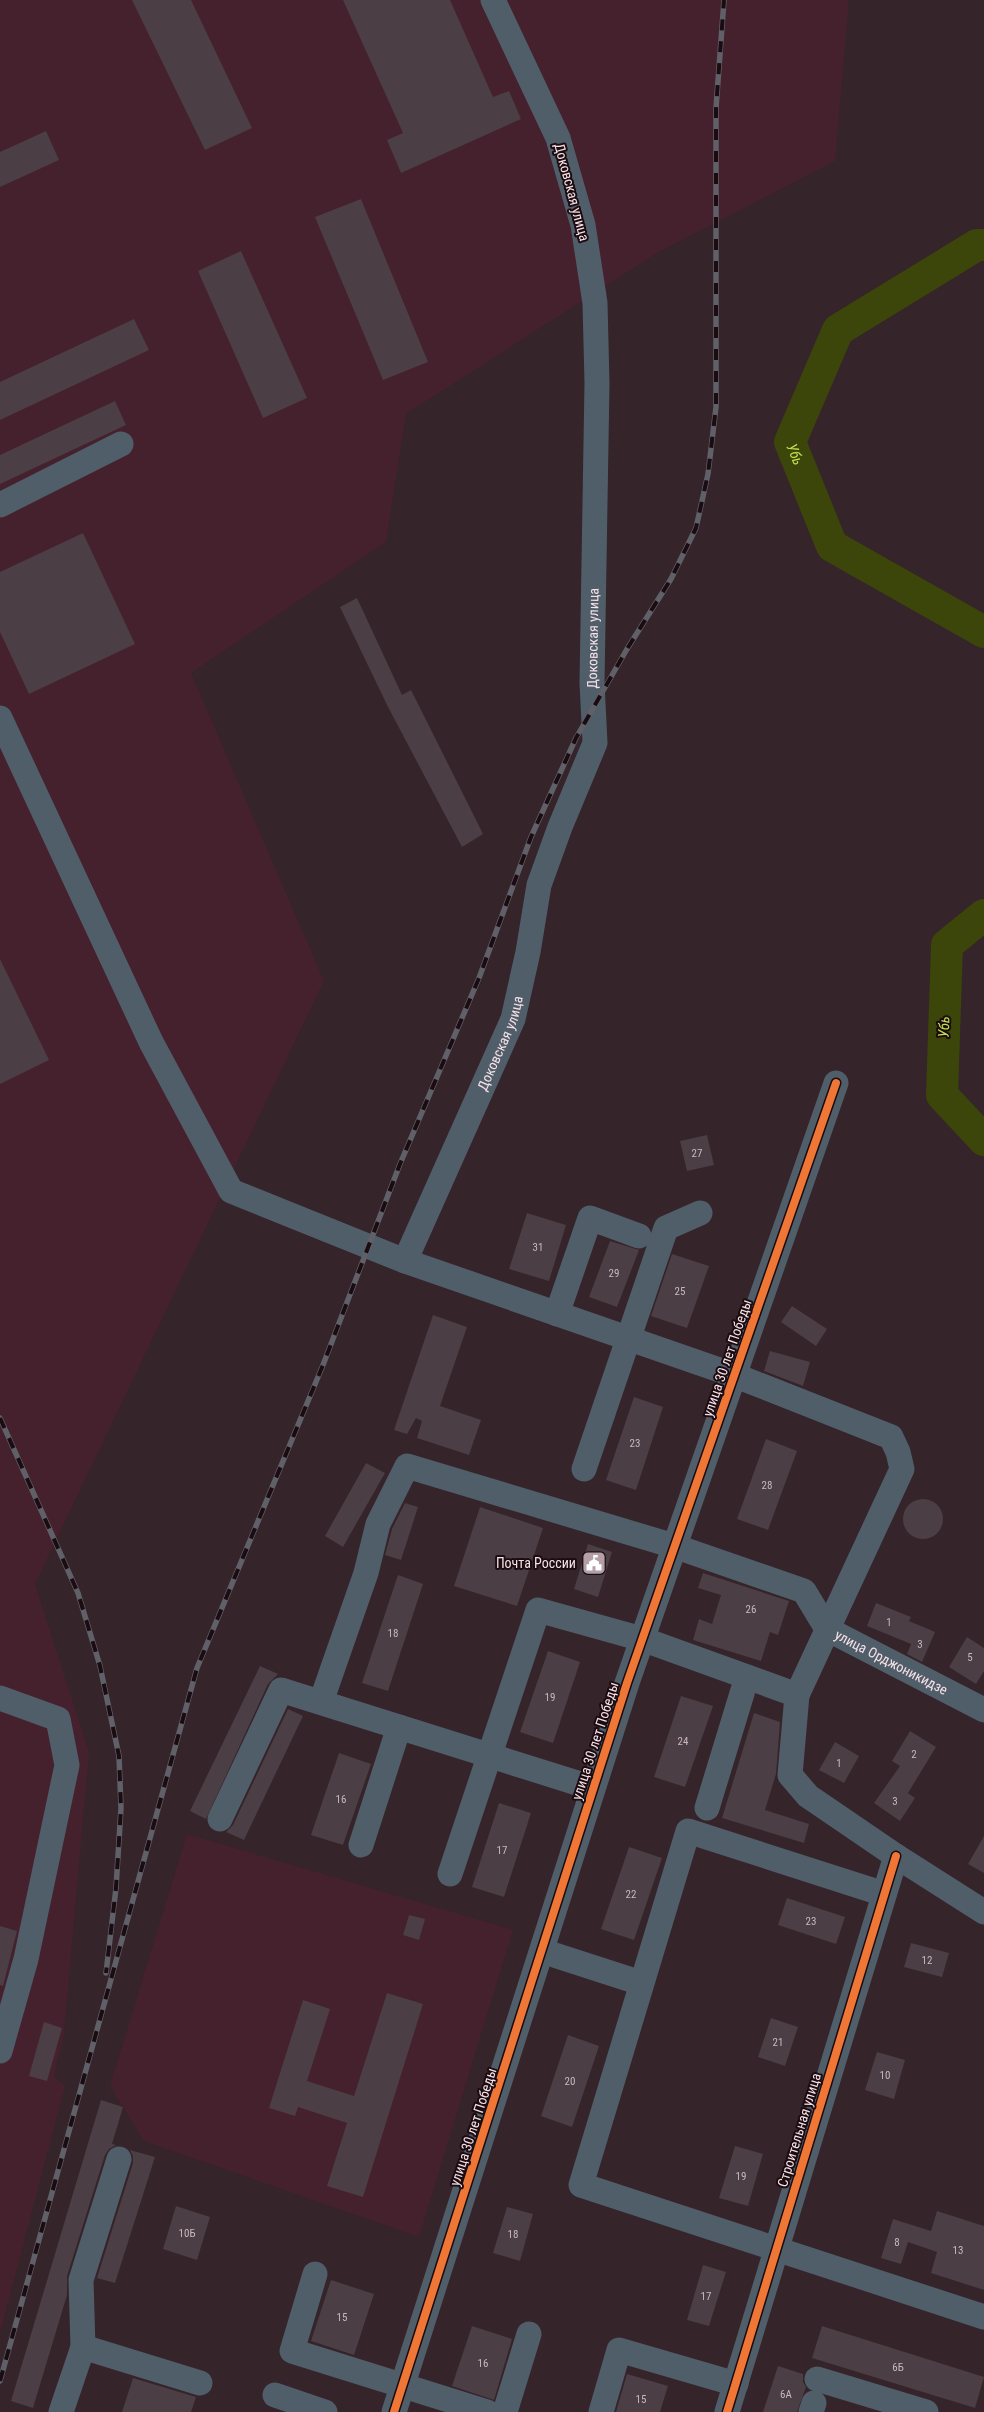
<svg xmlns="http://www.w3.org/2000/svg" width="984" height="2412" font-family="'Roboto Condensed',sans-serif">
	<rect width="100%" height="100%" fill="#35242a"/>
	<!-- built -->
	<path fill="#45212d" d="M0 0H849L835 161 657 253 406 414 386 542 191 673 324 981 35 1584 89 1752 64 2034 54 2076 65 2086 0 2333Z
		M187 1834 513 1930 419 2237 144 2141 110 2086Z"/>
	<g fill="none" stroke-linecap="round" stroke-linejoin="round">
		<!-- river -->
		<g stroke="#3c450a" stroke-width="32">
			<path id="s1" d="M984 245H977L838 330 790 442 832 546 984 632"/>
			<path d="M984 915 947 945 942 1095 984 1140"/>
		</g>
	</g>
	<!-- building -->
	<path fill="#4b3e44" d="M132 0H191L252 128 205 150Z
		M343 0H450L493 97 509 91 521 119 401 173 387 140 403 133Z
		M46 131 59 160 0 187V152Z
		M361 199 428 362 383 380 315 217Z
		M241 251 307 398 263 418 198 271Z
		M134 319 149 350 0 420V382Z
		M115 401 126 425 0 484V455Z
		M83 533 135 644 29 694 0 632V572Z
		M357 598 402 695 411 690 483 834 462 847 387 705 340 607Z
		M0 959 49 1060 0 1084Z
		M707 1135 714 1165 687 1171 680 1141Z
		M527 1213 566 1225 549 1281 509 1269Z
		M610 1241 639 1250 617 1307 589 1297Z
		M672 1254 709 1266 687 1328 651 1316Z
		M792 1306 827 1329 816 1346 781 1322Z
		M433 1315 467 1327 440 1406 481 1420 469 1455 417 1438 422 1421 416 1418 407 1434 394 1430Z
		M770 1351 810 1362 803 1386 764 1371Z
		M634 1397 663 1407 636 1490 606 1480Z
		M766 1439 797 1451 768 1530 737 1519Z
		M366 1463 385 1473 343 1547 325 1536Z
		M903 1519a20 20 0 1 1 40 0a20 20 0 1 1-40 0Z
		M405 1503 418 1507 401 1560 385 1555 392 1529Z
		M480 1507 543 1528 517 1606 454 1586Z
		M588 1544 612 1552 598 1597 574 1589Z
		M703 1573 789 1601 778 1635 770 1632 761 1661 693 1640 699 1619 712 1624 721 1595 698 1588Z
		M398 1575 423 1584 388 1691 362 1683Z
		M876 1603 911 1617 909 1621 935 1632 922 1662 907 1654 911 1644 867 1626Z
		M967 1637 984 1648V1671L976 1684 949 1667Z
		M548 1651 580 1662 553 1743 520 1732Z
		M260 1666 278 1674 268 1684 206 1819 190 1811Z
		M681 1696 713 1706 685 1787 654 1777Z
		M288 1709 303 1716 244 1840 226 1832 233 1825Z
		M754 1713 780 1722 776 1774 765 1810 809 1824 804 1843 722 1818Z
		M910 1731 936 1747 908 1793 915 1798 900 1821 874 1803 900 1766 892 1761Z
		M835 1742 859 1756 844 1783 819 1770Z
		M339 1753 371 1764 343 1845 311 1835Z
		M499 1803 531 1813 504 1897 472 1887Z
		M984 1836V1873L968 1864Z
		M629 1847 662 1858 634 1940 601 1929Z
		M787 1898 845 1917 836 1944 778 1925Z
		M409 1915 425 1919 419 1940 403 1935Z
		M0 1926 17 1931 3 1986 0 1985Z
		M911 1943 949 1953 942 1977 904 1967Z
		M387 1993 423 2004 363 2197 327 2186 347 2123 298 2107 295 2116 269 2108 303 2000 330 2009 307 2081 354 2096Z
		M771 2018 798 2027 785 2066 758 2057Z
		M44 2022 62 2028 47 2081 29 2076Z
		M568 2035 599 2046 572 2127 541 2116Z
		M877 2052 905 2060 894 2099 865 2090Z
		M101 2100 123 2107 112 2144 116 2145 109 2149 105 2155 67 2276V2295L33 2408 11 2401Z
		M735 2146 763 2154 748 2206 719 2198Z
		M130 2150 155 2157 115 2283 97 2278 133 2163V2156Z
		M176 2206 210 2217 197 2260 163 2249Z
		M507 2207 533 2214 520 2261 493 2253Z
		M937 2211 984 2226V2290L931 2273 937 2252 908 2242 901 2264 881 2258 893 2219 931 2231Z
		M703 2265 726 2272 709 2326 687 2320Z
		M331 2280 374 2294 354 2355 311 2341Z
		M472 2326 512 2339 494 2400 452 2386Z
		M822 2326 984 2377 975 2408 812 2358Z
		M778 2366 803 2374V2382L806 2387 797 2412H763Z
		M627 2374 668 2386 660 2412H616Z
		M133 2378 196 2397 191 2412H122Z"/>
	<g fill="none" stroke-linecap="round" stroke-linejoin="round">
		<!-- minor -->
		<g stroke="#505e6a" stroke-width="25">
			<path d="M0 505 121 444"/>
			<path d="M0 718 151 1042 231 1191 405 1261 734 1375 891 1437 898 1452 902 1469 797 1695"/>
			<path id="s2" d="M405 1261 513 1019 528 952 539 885 560 827 595 743 592 683 597 383 595 303 583 225 558 138 493 0"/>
			<path d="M557 1314 590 1218 639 1236"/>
			<path d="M584 1469 666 1228 700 1213"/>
			<path d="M0 1698 58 1719 67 1765 26 1959 0 2051"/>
			<path id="s3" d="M321 1702 366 1573 378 1524 407 1466 674 1546 804 1591 827 1629 984 1710"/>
			<path d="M707 1808 747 1677"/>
			<path d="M220 1819 281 1690 593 1788"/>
			<path d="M361 1845 399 1727"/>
			<path d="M450 1874 538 1610 642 1639 797 1695 790 1775 808 1796 896 1856 984 1912"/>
			<path d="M884 1894 688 1831 581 2185 984 2317"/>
			<path d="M542 1951 641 1983"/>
			<path d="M315 2274 292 2351 487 2412"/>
			<path d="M83 2347 200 2383"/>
			<path d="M817 2379 926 2412"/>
			<path d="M275 2395 325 2412"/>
			<path d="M61 2412 83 2347 81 2280 119 2159"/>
			<path d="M394 2412 627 1683 836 1083"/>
			<path d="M505 2412 529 2334"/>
			<path d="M601 2412 619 2350 736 2384"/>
			<path d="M727 2412 896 1856"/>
			<path d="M811 2412 814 2403"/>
		</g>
		<!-- rail casing -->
		<g stroke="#606069" stroke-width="5.5">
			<path id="rail" d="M0 1418 78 1593 100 1666 119 1756 121 1808 116 1888 106 1973
				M0 2381 197 1668 323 1365 400 1164 479 978 531 837 576 738 627 649 671 579 696 528 708 474 716 407V108L724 0"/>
		</g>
		<!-- rail -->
		<use href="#rail" stroke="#1a0c10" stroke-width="4" stroke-dasharray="11" stroke-linecap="butt"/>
		<!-- cycleway casing -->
		<g stroke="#1a0c10" stroke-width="11">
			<path id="cycleway" d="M394 2412 627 1683 836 1083
				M727 2412 896 1856"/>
		</g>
		<!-- cycleway -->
		<use href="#cycleway" stroke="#f07635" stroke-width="8"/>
	</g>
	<!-- icons -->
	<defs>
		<g id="civic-square" transform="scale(1.25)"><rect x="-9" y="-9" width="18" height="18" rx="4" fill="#b39fa5" stroke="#1a0c10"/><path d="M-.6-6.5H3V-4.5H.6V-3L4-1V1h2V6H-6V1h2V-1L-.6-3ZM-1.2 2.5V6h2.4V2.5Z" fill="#fff"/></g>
	</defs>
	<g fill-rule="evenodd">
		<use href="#civic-square" x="594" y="1563"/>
	</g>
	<g text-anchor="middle" stroke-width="4" stroke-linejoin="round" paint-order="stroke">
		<!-- number labels -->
		<g font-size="11" fill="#ccb8be">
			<text x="697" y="1157">27</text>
			<text x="538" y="1251">31</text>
			<text x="614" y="1277">29</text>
			<text x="680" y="1295">25</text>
			<text x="635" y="1447">23</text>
			<text x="767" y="1489">28</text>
			<text x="751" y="1613">26</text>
			<text x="889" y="1626">1</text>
			<text x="393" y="1637">18</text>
			<text x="920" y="1648">3</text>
			<text x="970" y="1661">5</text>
			<text x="550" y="1701">19</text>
			<text x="683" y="1745">24</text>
			<text x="914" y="1758">2</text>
			<text x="839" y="1767">1</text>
			<text x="341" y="1803">16</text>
			<text x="895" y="1805">3</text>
			<text x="502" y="1854">17</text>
			<text x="631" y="1898">22</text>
			<text x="811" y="1925">23</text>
			<text x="927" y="1964">12</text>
			<text x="778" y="2046">21</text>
			<text x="885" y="2079">10</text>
			<text x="570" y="2085">20</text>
			<text x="741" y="2180">19</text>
			<text x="187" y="2237">10Б</text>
			<text x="513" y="2238">18</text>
			<text x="897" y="2246">8</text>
			<text x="958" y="2254">13</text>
			<text x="706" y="2300">17</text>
			<text x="342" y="2321">15</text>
			<text x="483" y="2367">16</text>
			<text x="898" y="2371">6Б</text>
			<text x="786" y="2398">6А</text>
			<text x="641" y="2403">15</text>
		</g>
		<!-- street labels -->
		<g font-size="14" fill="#f7e1e7" stroke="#1a0c10">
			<text transform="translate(572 192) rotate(75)" y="5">Доковская улица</text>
			<text dy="5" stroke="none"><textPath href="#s2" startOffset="659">Доковская улица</textPath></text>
			<text dy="5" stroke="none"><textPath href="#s2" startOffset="238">Доковская улица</textPath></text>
			<text transform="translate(727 1358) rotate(-71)" y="5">улица 30 лет Победы</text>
			<text dy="5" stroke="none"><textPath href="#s3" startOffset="785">улица Орджоникидзе</textPath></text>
			<text transform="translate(595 1741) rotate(-72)" y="5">улица 30 лет Победы</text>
			<text transform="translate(473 2127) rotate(-72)" y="5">улица 30 лет Победы</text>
			<text transform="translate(799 2130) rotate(-73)" y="5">Строительная улица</text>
		</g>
		<!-- poi labels -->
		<g font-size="14" fill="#f7e1e7" stroke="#1a0c10" text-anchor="end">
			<text x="576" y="1568">Почта России</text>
		</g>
		<!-- water labels -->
		<g font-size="15" font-style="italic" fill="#c2de4c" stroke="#1a0c10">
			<text dy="5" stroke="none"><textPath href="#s1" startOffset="305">Убь</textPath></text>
			<text transform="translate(944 1027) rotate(-88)" y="5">Убь</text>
		</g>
	</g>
</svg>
